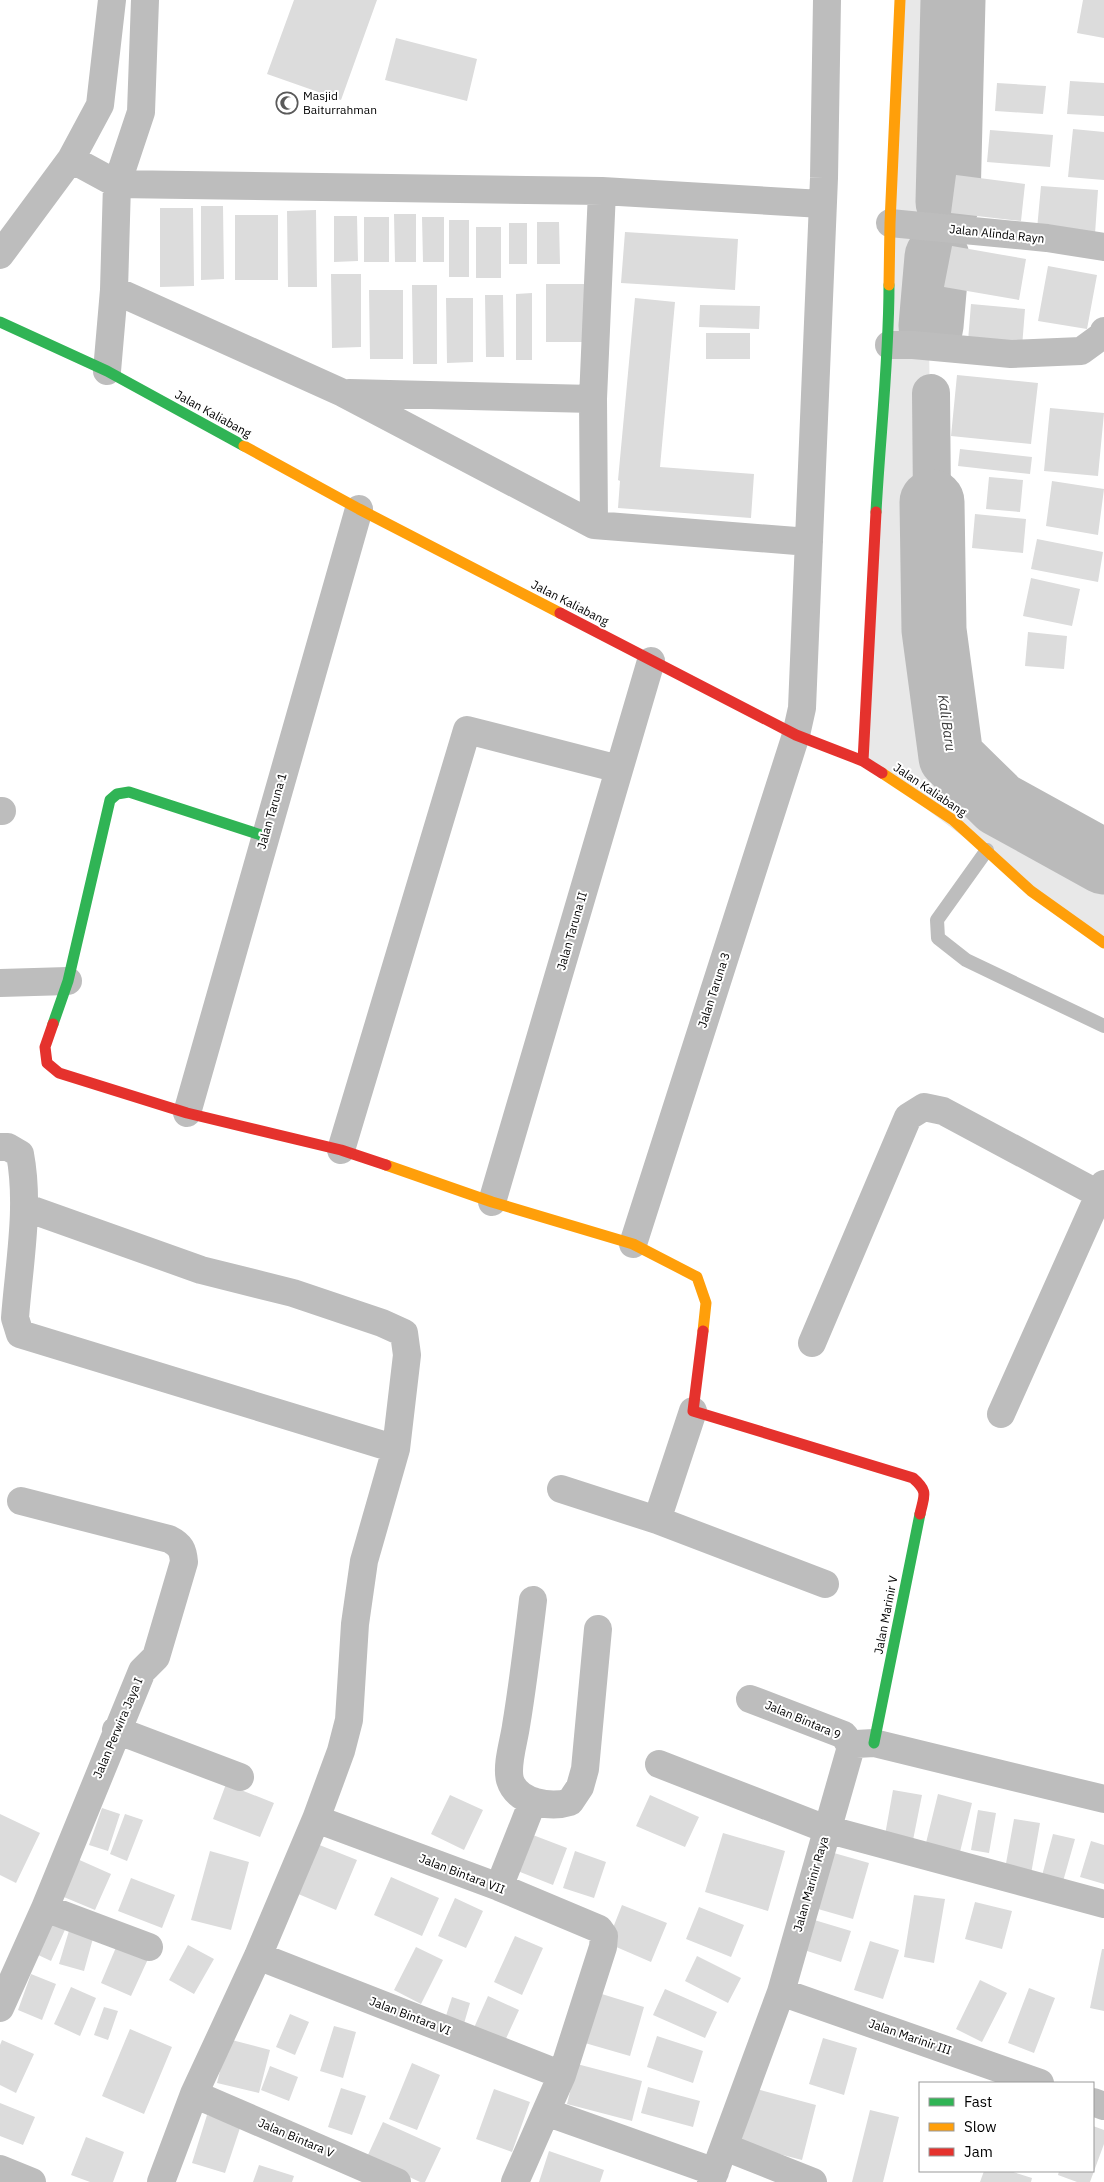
<svg xmlns="http://www.w3.org/2000/svg" width="1104" height="2182" font-family="'IBM Plex Sans',sans-serif">
	<rect width="100%" height="100%" fill="#fff"/>
	<!-- green -->
	<path fill="#e8e8e8" d="M900 0H953L948 202 937 257 929 347 934 630 951 757 999 804 1104 863V943L863 761Z"/>
	<g fill="none" stroke-linecap="round" stroke-linejoin="round">
		<!-- canal -->
		<path stroke="#bababa" stroke-width="38" d="M931 393 932 502"/>
		<!-- river -->
		<path stroke="#bababa" stroke-width="65" d="M948 202 953 0
			M931 326 937 257
			M932 502 934 630 951 757 999 804 1104 862"/>
	</g>
	<!-- building -->
	<path fill="#dcdcdc" d="M294 0H377L341 100 267 74Z
		M1083 0H1104V38L1077 33Z
		M396 38 477 59 467 101 385 80Z
		M1070 81 1104 83V116L1067 114Z
		M997 83 1046 86 1043 114 995 111Z
		M1073 129 1104 132V180L1068 177Z
		M990 130 1053 135 1050 167 987 162Z
		M956 175 1025 184 1021 221 951 213Z
		M1041 186 1098 190 1095 234 1037 229Z
		M201 206H223L224 279 201 280Z
		M160 208H193L194 286 160 287Z
		M316 210 317 287H288L287 211Z
		M394 214H416V262H395Z
		M235 215H278V280H235Z
		M334 216H357L358 261 334 262Z
		M364 217H389V262H364Z
		M422 217H444V262H423Z
		M449 220H469V277H449Z
		M537 222H559L560 264H537Z
		M509 223H527V264H509Z
		M476 227H501V278H476Z
		M625 232 738 239 735 290 621 283Z
		M952 246 1026 259 1019 300 944 287Z
		M1048 266 1097 275 1087 329 1038 321Z
		M331 274H361V347L332 348Z
		M546 284H589L590 342H546Z
		M412 285H437V364H413Z
		M369 290H403V359H370Z
		M532 293V360H516V294Z
		M485 295H503L504 357H486Z
		M446 298H473V362L447 363Z
		M635 298 675 302 660 467 754 474 751 518 618 508 620 481 618 480Z
		M971 304 1025 309 1022 347 968 341Z
		M700 305 760 306 759 329 699 327Z
		M706 333H750V359H706Z
		M957 375 1038 383 1031 444 951 436Z
		M1050 408 1104 413 1098 476 1044 471Z
		M960 449 1032 457 1030 474 958 466Z
		M989 477 1023 480 1020 512 986 509Z
		M1052 481 1104 489 1098 535 1046 526Z
		M975 514 1026 519 1023 553 972 548Z
		M1037 539 1103 552 1098 582 1031 569Z
		M1031 578 1080 589 1072 626 1023 616Z
		M1028 632 1067 636 1064 669 1025 666Z
		M226 1784 274 1803 260 1837 213 1819Z
		M893 1790 922 1795 913 1840 885 1835Z
		M938 1794 972 1803 959 1856 925 1847Z
		M450 1795 483 1810 464 1850 431 1834Z
		M650 1795 699 1817 685 1847 636 1826Z
		M102 1808 120 1814 108 1851 89 1845Z
		M978 1810 996 1813 989 1853 971 1850Z
		M0 1814 40 1833 16 1883 0 1875Z
		M125 1814 143 1820 127 1861 110 1854Z
		M1014 1819 1040 1823 1031 1874 1005 1869Z
		M525 1832 567 1848 553 1885 510 1868Z
		M723 1833 785 1851 768 1911 705 1892Z
		M1053 1834 1075 1839 1060 1892 1039 1887Z
		M1091 1841 1104 1845V1884L1080 1877Z
		M317 1844 357 1860 336 1910 296 1893Z
		M210 1851 249 1862 231 1930 191 1920Z
		M575 1851 606 1862 594 1898 563 1888Z
		M827 1851 869 1863 853 1919 811 1907Z
		M75 1858 111 1874 95 1910 59 1895Z
		M391 1877 439 1898 422 1936 374 1915Z
		M131 1878 175 1895 162 1928 118 1911Z
		M914 1895 945 1899 934 1963 904 1957Z
		M455 1898 483 1911 466 1948 438 1936Z
		M975 1902 1012 1911 1002 1949 965 1939Z
		M622 1905 667 1923 651 1962 607 1943Z
		M699 1907 744 1925 731 1957 686 1939Z
		M51 1916 68 1923 51 1961 34 1953Z
		M811 1919 851 1931 841 1962 801 1949Z
		M71 1924 95 1931 84 1971 59 1964Z
		M515 1936 543 1948 522 1995 494 1982Z
		M870 1941 899 1950 883 1999 854 1990Z
		M117 1945 148 1959 131 1996 101 1983Z
		M188 1945 214 1959 194 1994 169 1980Z
		M416 1947 443 1960 421 2004 394 1990Z
		M1102 1949H1104V2011L1090 2008Z
		M697 1956 741 1978 728 2003 685 1981Z
		M31 1974 56 1984 42 2020 18 2010Z
		M980 1980 1007 1993 982 2042 956 2029Z
		M71 1987 96 1998 80 2036 54 2024Z
		M1029 1988 1055 1998 1034 2053 1008 2043Z
		M665 1989 717 2012 705 2038 653 2015Z
		M592 1991 644 2007 630 2056 578 2041Z
		M488 1996 519 2010 504 2043 473 2030Z
		M452 1997 470 2003 463 2027 444 2022Z
		M104 2007 118 2011 108 2040 94 2035Z
		M290 2014 309 2022 295 2055 276 2047Z
		M334 2026 356 2032 343 2078 320 2071Z
		M130 2029 172 2047 144 2114 102 2096Z
		M657 2036 703 2051 693 2083 647 2067Z
		M823 2038 857 2048 844 2095 809 2084Z
		M228 2039 270 2050 259 2093 217 2083Z
		M2 2040 34 2054 16 2093 0 2085V2045Z
		M412 2063 440 2075 417 2130 389 2119Z
		M577 2064 642 2081 632 2121 567 2104Z
		M270 2066 298 2077 289 2101 261 2090Z
		M648 2087 700 2101 693 2127 641 2113Z
		M341 2088 366 2096 352 2135 328 2127Z
		M753 2088 816 2105 802 2160 738 2143Z
		M494 2089 530 2102 512 2152 476 2139Z
		M0 2103 35 2117 23 2145 0 2136Z
		M870 2110 899 2117 883 2182H852Z
		M207 2115 241 2125 225 2173 192 2163Z
		M383 2122 441 2148 425 2182H420L367 2157Z
		M1093 2126 1104 2130V2144L1090 2182H1077L1058 2175 1059 2171H1093Z
		M86 2137 124 2152 113 2182H90L71 2175Z
		M549 2151 604 2170 600 2182H539Z
		M259 2165 294 2176 292 2182H253Z
		M984 2171H1010L1032 2178 1031 2182H980Z"/>
	<g fill="none" stroke-linecap="round" stroke-linejoin="round">
		<!-- lane -->
		<path stroke="#bdbdbd" stroke-width="14" d="M987 850 937 920 938 938 966 960 1104 1026"/>
		<!-- street -->
		<path stroke="#bdbdbd" stroke-width="28" d="M71 159 117 184 602 191 822 204
			M890 223 1047 238 1104 247
			M0 255 71 159 100 105 112 0
			M114 290 343 393 594 525 809 542
			M889 345H913L1011 354 1081 351 1103 335 1104 331
			M107 371 114 290 117 184 141 112 145 0
			M349 393 593 399
			M594 525 593 399 602 191
			M0 811H2
			M0 983 68 981
			M187 1113 359 509
			M0 1147H8L20 1154C30 1207 19 1264 15 1318L20 1334 396 1449 364 1561 355 1624 349 1720 341 1751 316 1819 258 1956 194 2094 161 2182
			M341 1150 467 730 619 769
			M492 1202 651 661
			M24 1207 201 1270 293 1293 382 1323 404 1333 407 1355 396 1449
			M633 1244 796 735 802 708 824 178 827 0
			M812 1343 908 1117 924 1107 943 1111 1104 1197
			M1001 1414 1104 1184
			M561 1489 657 1520 825 1584
			M657 1520 693 1411
			M533 1600C528 1642 523 1684 516 1726 514 1741 506 1765 510 1780 517 1803 551 1808 570 1802L580 1787 585 1769 598 1629
			M750 1699 844 1735 851 1747
			M116 1730 240 1777
			M659 1764 826 1829 1104 1904
			M316 1819 499 1887 599 1929 604 1936 603 1947 562 2075 515 2182
			M499 1887 533 1801
			M45 1908 149 1947
			M258 1956 562 2075
			M781 1992 1040 2083
			M0 2008 45 1908 142 1671 156 1657 184 1562C183 1550 181 1545 169 1539L21 1501
			M194 2094 397 2182
			M1093 2102 1104 2106
			M546 2112 715 2172
			M725 2147 813 2182
			M0 2169 32 2182
			M711 2182 781 1992 851 1747 856 1744 874 1743 1104 1799"/>
		<!-- fast -->
		<path stroke="#30b455" stroke-width="11" d="M0 322 107 371 244 446
			M876 512C880 437 889 361 889 285
			M53 1024 68 981 110 800 117 794 129 792 264 836
			M874 1743 920 1514"/>
		<!-- slow -->
		<path stroke="#ff9f0a" stroke-width="11" d="M889 285 890 223 900 0
			M244 446 359 509 560 613
			M882 773 953 820 1031 891 1104 943
			M386 1165 492 1202 633 1244 697 1277 706 1303 703 1331"/>
		<!-- jam -->
		<path stroke="#e5322d" stroke-width="11" d="M560 613 796 735 863 761 882 773
			M863 761 876 512
			M53 1024 45 1047 47 1063 59 1073 187 1113 341 1150 386 1165
			M703 1331 693 1411 913 1478C929 1492 924 1495 920 1514"/>
	</g>
	<!-- icons -->
	<defs>
		<g id="mosque-ring" transform="scale(1.125)"><circle r="9.5" fill="#fff" stroke="#595959" stroke-width="1.5"/><path d="M3.5-4.9A6 6 0 1 0 3.5 4.9A5 5 0 1 1 3.5-4.9Z" fill="#595959"/></g>
	</defs>
	<g fill-rule="evenodd">
		<use href="#mosque-ring" x="287" y="103"/>
	</g>
	<g text-anchor="middle" stroke-width="4" stroke-linejoin="round" paint-order="stroke">
		<!-- poi labels -->
		<g font-size="12" fill="#000" stroke="#fff" text-anchor="start">
			<text x="303" y="100">Masjid<tspan x="303" dy="14">Baiturrahman</tspan></text>
		</g>
		<!-- street labels -->
		<g font-size="12" fill="#000" stroke="#fff">
			<text transform="translate(997 234) rotate(6)" y="4">Jalan Alinda Rayn</text>
			<text transform="translate(213 414) rotate(29)" y="4">Jalan Kaliabang</text>
			<text transform="translate(570 603) rotate(27)" y="4">Jalan Kaliabang</text>
			<text transform="translate(930 790) rotate(34)" y="4">Jalan Kaliabang</text>
			<text transform="translate(272 811) rotate(-74)" y="4">Jalan Taruna 1</text>
			<text transform="translate(572 931) rotate(-74)" y="4">Jalan Taruna II</text>
			<text transform="translate(714 990) rotate(-72)" y="4">Jalan Taruna 3</text>
			<text transform="translate(886 1615) rotate(-79)" y="4">Jalan Marinir V</text>
			<text transform="translate(803 1720) rotate(23)" y="4">Jalan Bintara 9</text>
			<text transform="translate(118 1728) rotate(-67)" y="4">Jalan Perwira Jaya I</text>
			<text transform="translate(462 1874) rotate(21)" y="4">Jalan Bintara VII</text>
			<text transform="translate(811 1884) rotate(-74)" y="4">Jalan Marinir Raya</text>
			<text transform="translate(410 2016) rotate(21)" y="4">Jalan Bintara VI</text>
			<text transform="translate(910 2037) rotate(19)" y="4">Jalan Marinir III</text>
			<text transform="translate(296 2138) rotate(23)" y="4">Jalan Bintara V</text>
		</g>
		<!-- water labels -->
		<g font-size="14" font-style="italic" fill="#3e3e3e" stroke="#fff">
			<text transform="translate(947 723) rotate(82)" y="5">Kali Baru</text>
		</g>
	</g>
	<!-- legend -->
	<rect x="919" y="2082" width="175" height="90" fill="#ffffff" stroke="#999999"/>
	<rect x="929" y="2098" width="25" height="8" fill="#30b455" stroke="#999999"/>
	<text x="964" y="2107" font-size="15" fill="#000000">Fast</text>
	<rect x="929" y="2123" width="25" height="8" fill="#ff9f0a" stroke="#999999"/>
	<text x="964" y="2132" font-size="15" fill="#000000">Slow</text>
	<rect x="929" y="2148" width="25" height="8" fill="#e5322d" stroke="#999999"/>
	<text x="964" y="2157" font-size="15" fill="#000000">Jam</text>
</svg>
